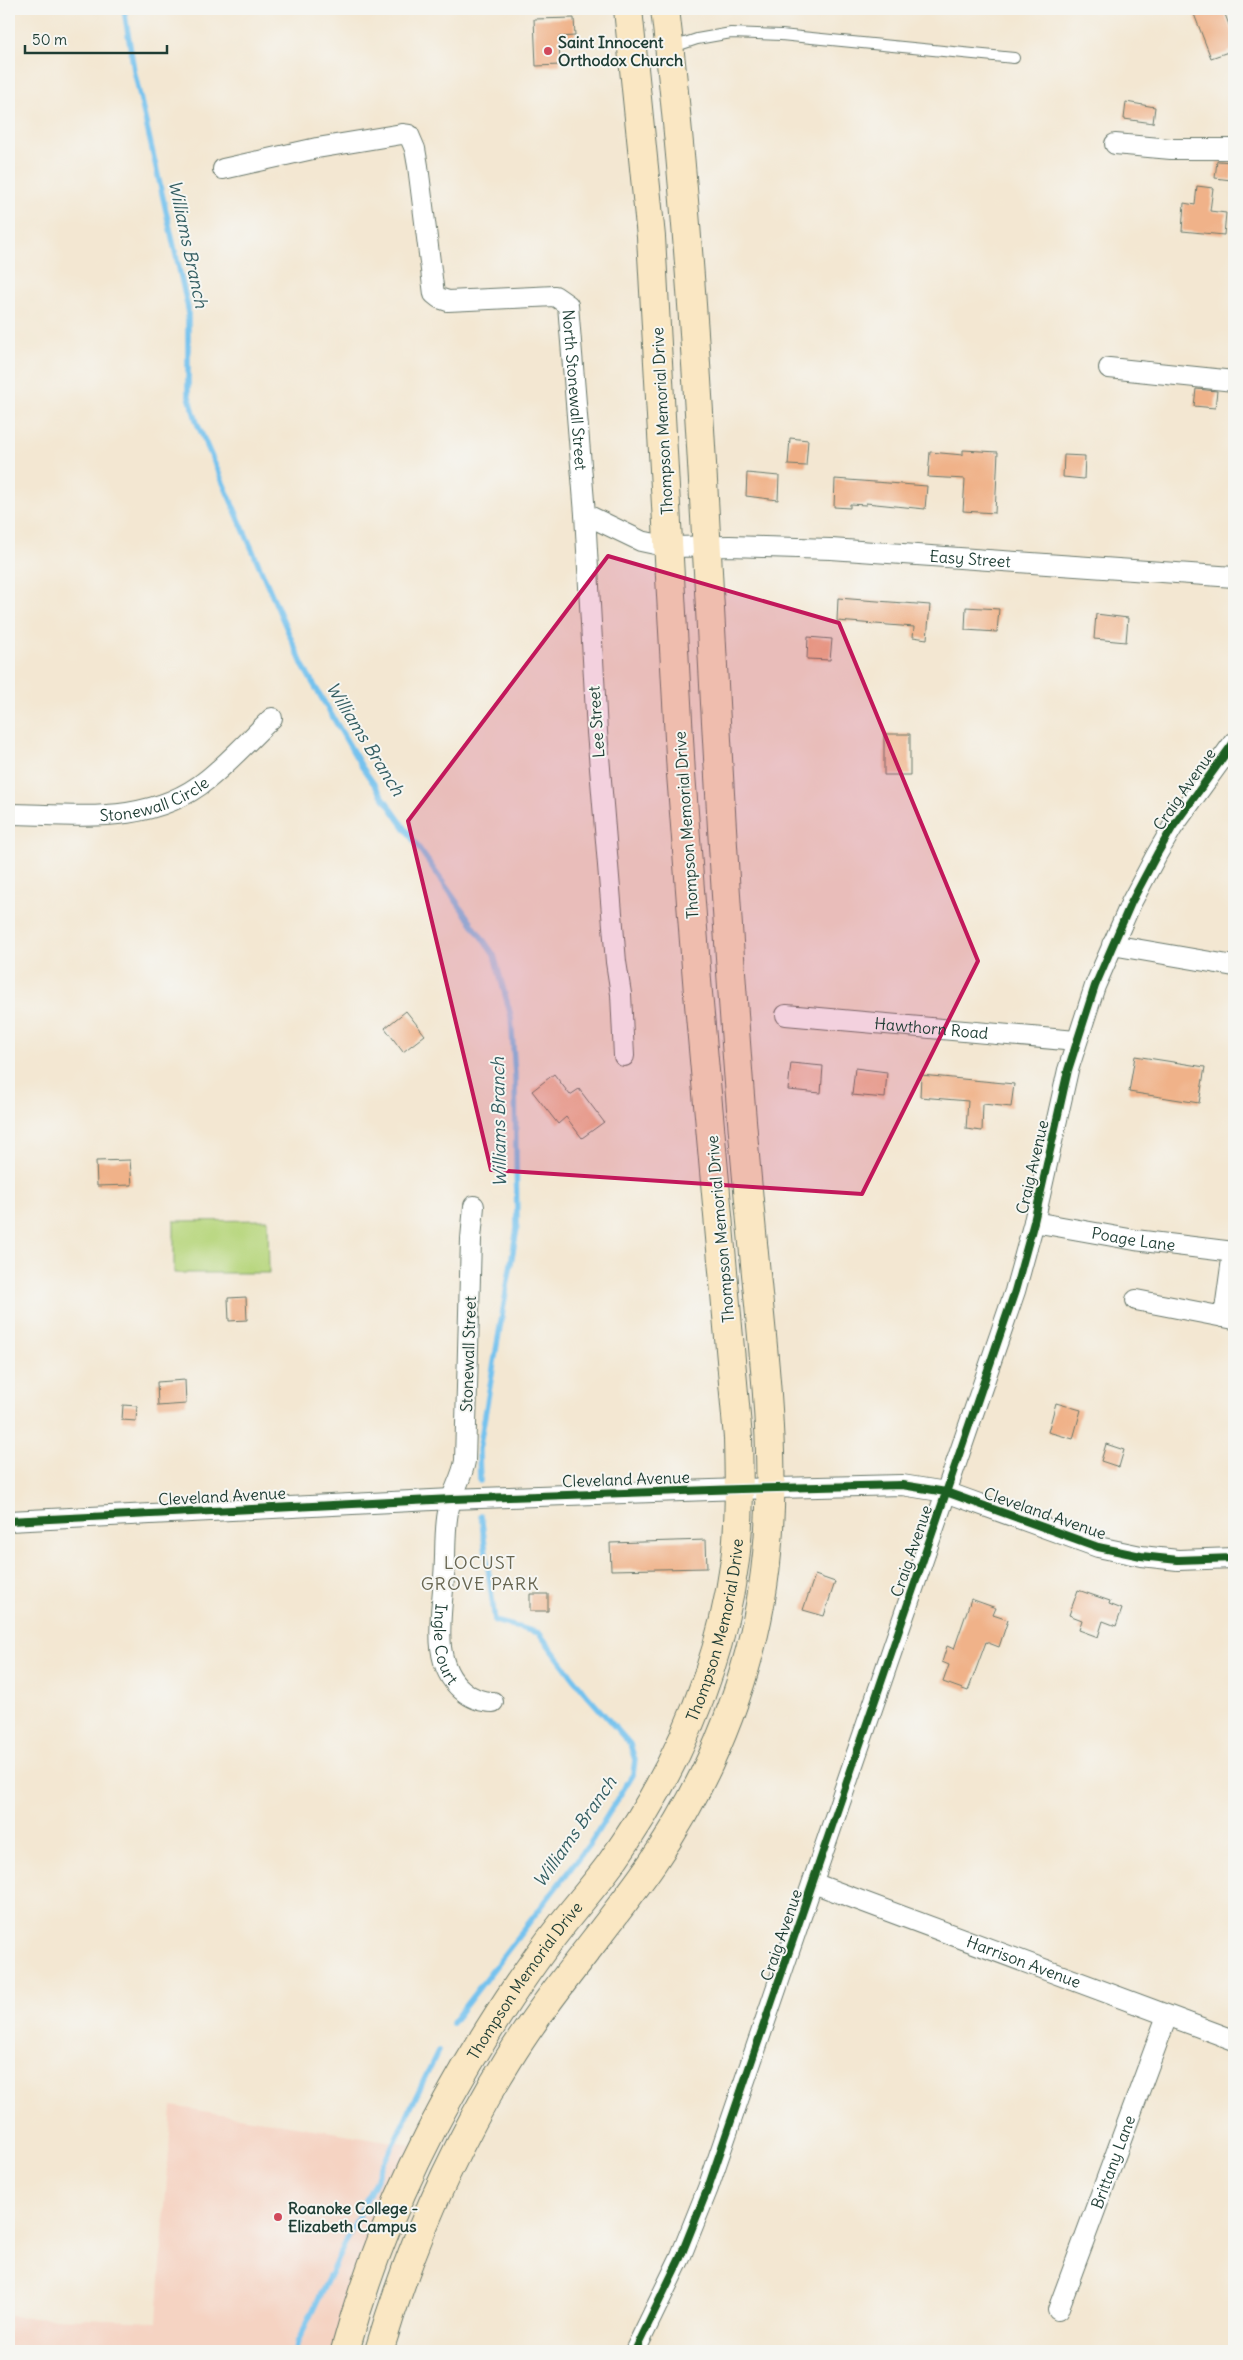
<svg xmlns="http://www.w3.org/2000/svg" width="1243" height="2360" font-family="Delius,sans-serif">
	<rect width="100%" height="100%" fill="#f6f6f2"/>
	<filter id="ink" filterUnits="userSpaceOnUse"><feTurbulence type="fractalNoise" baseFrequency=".02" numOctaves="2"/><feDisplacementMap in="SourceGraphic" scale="10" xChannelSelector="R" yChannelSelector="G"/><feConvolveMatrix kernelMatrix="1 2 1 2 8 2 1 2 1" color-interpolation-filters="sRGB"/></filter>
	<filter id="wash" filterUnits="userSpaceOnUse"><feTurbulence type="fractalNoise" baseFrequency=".0096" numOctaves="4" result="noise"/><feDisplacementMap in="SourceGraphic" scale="20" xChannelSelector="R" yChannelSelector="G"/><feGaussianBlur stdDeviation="1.12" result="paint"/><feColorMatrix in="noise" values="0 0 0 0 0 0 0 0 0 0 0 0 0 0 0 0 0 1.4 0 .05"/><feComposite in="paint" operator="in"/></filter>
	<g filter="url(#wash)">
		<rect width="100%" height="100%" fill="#f3e7d2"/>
		<!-- built -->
		<path fill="#f5d3c2" d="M172 2106 424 2147 345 2351H9V2316L157 2322Z"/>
		<!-- green -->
		<path fill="#b7d67d" stroke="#6b8a58" d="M268 1220 269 1273H174V1221Z"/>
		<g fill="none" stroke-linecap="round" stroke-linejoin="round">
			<!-- stream -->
			<path stroke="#74c2ee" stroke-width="5.5" d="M124 9 134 70 188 308V393L197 423 303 666 362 767 494 955 511 1016 515 1075 517 1228 479 1450 480 1481
				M452 2023 591 1842 633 1774 635 1760 630 1744 584 1692 539 1633 495 1621 481 1515
				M296 2351 297 2343 438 2051"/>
		</g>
		<g id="blocks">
			<!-- building -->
			<path fill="#f0b289" d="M1192 9H1223L1234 38V50L1211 58Z
				M574 18 575 36 559 37 560 65 536 66 534 19Z
				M1126 102 1155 107 1153 123 1124 119Z
				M1217 161 1233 162 1231 180 1215 178Z
				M1197 186 1213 188 1210 211 1226 213 1224 235 1182 231 1184 203 1195 205Z
				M1196 389 1217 391 1215 408 1194 406Z
				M790 438 808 440 806 466 788 465Z
				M963 450 998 452 995 513 963 511 965 479 928 477 930 452 963 455Z
				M1064 455 1085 456 1084 479 1063 477Z
				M747 473 779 476 778 500 746 496Z
				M835 479 927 486 925 509 866 503V505L850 504V508L834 507Z
				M838 598 930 605 927 639 913 637 914 627 837 621Z
				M966 607 999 609 997 632 965 630Z
				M1096 614 1128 618 1126 642 1094 639Z
				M808 637 832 639 830 660 807 659Z
				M884 734H910V775H884Z
				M406 1011 425 1035 403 1052 385 1028Z
				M1135 1056 1205 1067 1199 1103 1129 1092Z
				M791 1063 823 1066 821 1093 788 1090Z
				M855 1068 887 1072 885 1098 852 1095Z
				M554 1074 570 1095 579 1089 604 1122 582 1138 566 1117 558 1124 532 1091Z
				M921 1075 1014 1084 1011 1107 983 1104 982 1131 966 1129 968 1101 920 1097Z
				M130 1160 132 1185 97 1186 96 1161Z
				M246 1297 247 1320 229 1321 228 1298Z
				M185 1380 186 1404 158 1406 157 1382Z
				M1056 1403 1081 1410 1073 1439 1048 1432Z
				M123 1405 137 1406 136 1421 122 1420Z
				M1106 1444 1124 1450 1119 1467 1101 1461Z
				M706 1540 707 1568 611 1570 610 1543Z
				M815 1575 835 1582 824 1616 803 1610Z
				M1078 1590 1110 1601 1109 1604 1122 1609 1116 1626 1103 1621 1098 1637 1079 1630 1082 1620 1069 1615Z
				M530 1594H548V1611H530Z
				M971 1599 996 1608 993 1615 1008 1620 999 1647 986 1642 968 1691 943 1682 949 1665 942 1662 947 1646 954 1649Z"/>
		</g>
	</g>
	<g filter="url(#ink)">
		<use href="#blocks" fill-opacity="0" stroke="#69786b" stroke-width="1"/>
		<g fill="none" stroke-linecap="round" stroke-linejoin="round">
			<!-- service casing -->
			<g stroke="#69786b" stroke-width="12">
				<path id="service" d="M670 48 697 39 731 33 781 35 1014 58"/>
			</g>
			<!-- minor casing -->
			<g stroke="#69786b" stroke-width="22">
				<g id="minor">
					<path d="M1115 144 1171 149H1234"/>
					<path id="s1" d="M223 169 317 148 402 134 409 135 415 149 418 166 434 294 439 298 448 301 555 296 568 305 585 514"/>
					<path d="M1109 368 1234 381"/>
					<path id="s2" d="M9 814C77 815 151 826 208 779 230 761 251 738 272 718"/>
					<path d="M1112 945 1234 966"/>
					<path id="s3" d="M786 1015 1076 1041"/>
					<path id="s4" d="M624 1056 621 994 616 962 597 732 585 514 641 541 669 547 730 546 831 549 1234 577"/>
					<path id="s5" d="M474 1206 471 1239 465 1461C462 1479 451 1494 448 1512 444 1533 446 1556 444 1577 442 1614 430 1663 462 1690 471 1698 481 1702 493 1702"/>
					<path id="s6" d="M1034 1222 1135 1240 1234 1252"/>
					<path d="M1136 1300 1234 1319"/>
					<path d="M1224 1317 1233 1252"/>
					<path d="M9 1521 452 1499 740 1489 902 1485 946 1492 1098 1547 1141 1556 1178 1560 1234 1558"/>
					<path id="s7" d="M813 1883 1234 2040"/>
					<path id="s8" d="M1058 2310 1167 2016"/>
					<path d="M635 2351 680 2258 708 2188 1015 1291 1034 1222 1068 1070 1095 986 1131 903 1157 854 1172 828 1234 742"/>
				</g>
			</g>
			<!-- secondary casing -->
			<g stroke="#69786b" stroke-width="30">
				<g id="secondary">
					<path id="s9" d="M345 2351C375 2239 426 2130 488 2031 510 1996 534 1960 560 1927 577 1905 595 1885 611 1863 675 1773 720 1670 735 1560 740 1519 739 1479 738 1438L698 993 681 774 651 237 628 9"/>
					<path d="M379 2351C409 2250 452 2150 508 2060 551 1990 607 1929 653 1862 697 1798 730 1725 750 1650 783 1526 769 1409 757 1284 748 1194 740 1104 734 1014 709 679 704 342 665 9"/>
				</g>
			</g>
			<!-- service -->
			<use href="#service" stroke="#fff" stroke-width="10"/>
			<!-- minor -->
			<use href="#minor" stroke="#fff" stroke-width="20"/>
			<!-- secondary -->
			<use href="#secondary" stroke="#fae7c3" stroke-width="28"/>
			<!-- cycleway casing -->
			<g stroke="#f6f6f2" stroke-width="11">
				<path id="cycleway" d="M9 1521 452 1499 740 1489 902 1485 946 1492 1098 1547 1141 1556 1178 1560 1234 1558
					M635 2351 680 2258 708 2188 1015 1291 1034 1222 1068 1070 1095 986 1131 903 1157 854 1172 828 1234 742"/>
			</g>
			<!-- cycleway -->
			<use href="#cycleway" stroke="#1b5e20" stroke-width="8"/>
		</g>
	</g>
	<!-- marked area -->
	<path fill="#c2185b" fill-opacity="0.2" stroke="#c2185b" stroke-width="4" stroke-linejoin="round" d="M608 556 839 623 978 961 862 1194 491 1170 408 821Z"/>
	<!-- markers -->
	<g fill="#d1495b" stroke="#f6f6f2" stroke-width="2">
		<circle cx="548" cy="51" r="5"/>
		<circle cx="278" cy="2217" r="5"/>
	</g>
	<g text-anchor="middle" stroke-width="4" stroke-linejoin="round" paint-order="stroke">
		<!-- poi labels -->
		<g font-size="16" font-weight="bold" fill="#1f3d34" stroke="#f6f6f2" text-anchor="start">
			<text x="558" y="48">Saint Innocent<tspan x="558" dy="18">Orthodox Church</tspan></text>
			<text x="288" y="2214">Roanoke College -<tspan x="288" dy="18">Elizabeth Campus</tspan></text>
		</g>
		<!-- street labels -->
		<g font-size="16" fill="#1f3d34" stroke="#f6f6f2">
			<text dy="6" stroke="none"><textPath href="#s1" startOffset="575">North Stonewall Street</textPath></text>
			<text transform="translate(662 421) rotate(-93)" y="6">Thompson Memorial Drive</text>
			<text dy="6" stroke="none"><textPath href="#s4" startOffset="936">Easy Street</textPath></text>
			<text transform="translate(596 722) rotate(-94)" y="6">Lee Street</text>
			<text transform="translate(1184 789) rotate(-55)" y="6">Craig Avenue</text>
			<text dy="6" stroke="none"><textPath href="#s2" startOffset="148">Stonewall Circle</textPath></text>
			<text transform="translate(686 825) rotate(-94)" y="6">Thompson Memorial Drive</text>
			<text dy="6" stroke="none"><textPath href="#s3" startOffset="146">Hawthorn Road</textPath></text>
			<text transform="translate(1032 1167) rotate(-77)" y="6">Craig Avenue</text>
			<text transform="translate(720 1229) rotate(-95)" y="6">Thompson Memorial Drive</text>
			<text dy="6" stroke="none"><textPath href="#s6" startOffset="101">Poage Lane</textPath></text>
			<text transform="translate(468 1354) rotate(-88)" y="6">Stonewall Street</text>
			<text transform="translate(626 1479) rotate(-2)" y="6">Cleveland Avenue</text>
			<text transform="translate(222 1496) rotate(-3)" y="6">Cleveland Avenue</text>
			<text transform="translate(1045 1513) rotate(19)" y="6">Cleveland Avenue</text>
			<text transform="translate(911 1551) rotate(-71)" y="6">Craig Avenue</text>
			<text dy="6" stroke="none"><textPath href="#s9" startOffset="818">Thompson Memorial Drive</textPath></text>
			<text dy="6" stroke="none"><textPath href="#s5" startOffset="442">Ingle Court</textPath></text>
			<text transform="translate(781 1935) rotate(-71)" y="6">Craig Avenue</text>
			<text dy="6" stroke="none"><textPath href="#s7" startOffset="225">Harrison Avenue</textPath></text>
			<text dy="6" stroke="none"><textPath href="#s9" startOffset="414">Thompson Memorial Drive</textPath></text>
			<text dy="6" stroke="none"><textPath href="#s8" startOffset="158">Brittany Lane</textPath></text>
		</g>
		<!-- water labels -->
		<g font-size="18" font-style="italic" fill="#345e62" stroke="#f6f6f2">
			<text transform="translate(188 244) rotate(78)" y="6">Williams Branch</text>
			<text transform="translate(365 739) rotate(58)" y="6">Williams Branch</text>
			<text transform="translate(499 1122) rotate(-91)" y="6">Williams Branch</text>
			<text transform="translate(575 1832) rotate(-55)" y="6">Williams Branch</text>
		</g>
		<!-- neighbourhood labels -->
		<g font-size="18" letter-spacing="1" fill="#686652" stroke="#f6f6f2">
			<text x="480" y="1569">LOCUST<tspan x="480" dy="21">GROVE PARK</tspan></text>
		</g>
	</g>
	<!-- margin -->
	<rect width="1243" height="2360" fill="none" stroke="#f6f6f2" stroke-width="30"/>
	<!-- scale -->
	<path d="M25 45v8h142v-8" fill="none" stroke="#1f3d34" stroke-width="2.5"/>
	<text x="32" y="45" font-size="15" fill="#1f3d34" stroke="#f6f6f2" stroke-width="4" paint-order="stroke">50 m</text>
</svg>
